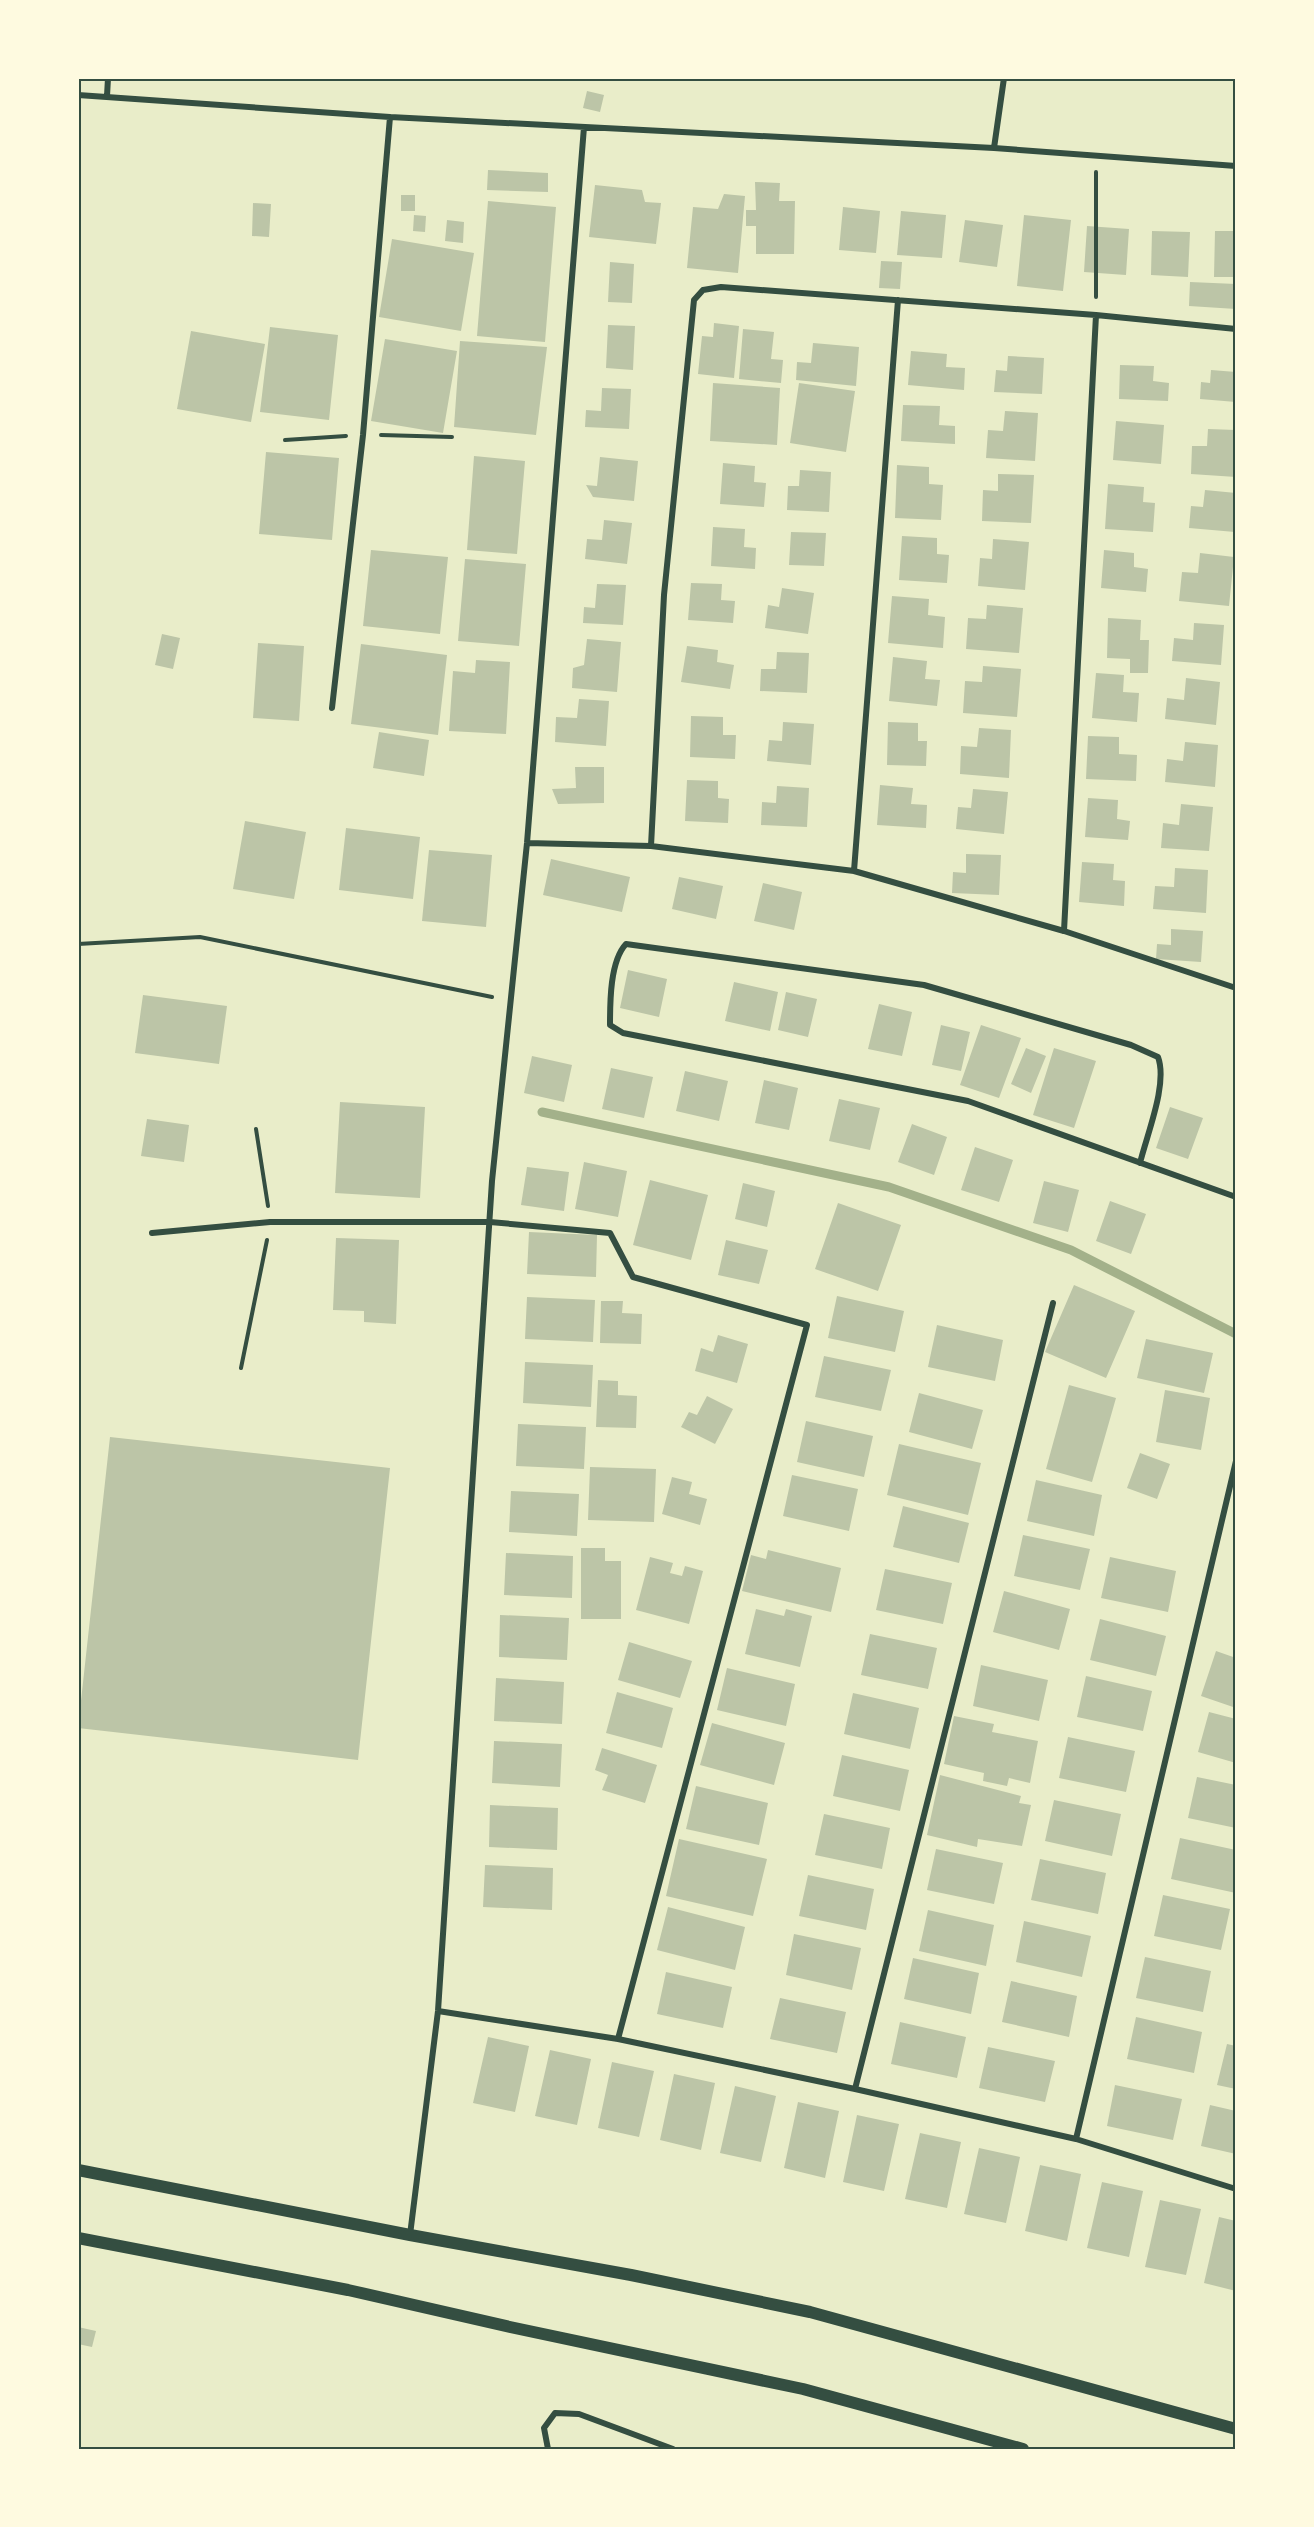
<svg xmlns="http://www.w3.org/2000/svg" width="1314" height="2527" font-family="'Fira Sans',sans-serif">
	<rect width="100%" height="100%" fill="#e9edc9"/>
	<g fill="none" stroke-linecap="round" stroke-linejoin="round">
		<!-- stream -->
		<path stroke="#a3b18a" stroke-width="9" d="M542 1112 889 1187 1071 1250 1236 1334"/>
	</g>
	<!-- building -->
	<path fill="#bcc5a7" d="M587 91 604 95 600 112 583 108Z
		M488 170 548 173V192L487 190Z
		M755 182 780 183 779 201H795L794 254H756V226H746V210H756Z
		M595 185 642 190 645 202 661 203 656 244 589 237Z
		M724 194 745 196 738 273 687 268 693 207 718 209Z
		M401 195H415V211H401Z
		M488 201 556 207 545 342 477 336Z
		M253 203 271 204 269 237 252 236Z
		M843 207 880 211 876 253 839 250Z
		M901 211 946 215 942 258 897 255Z
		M414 215 426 216 425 232 413 231Z
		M1024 215 1071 220 1063 291 1017 286Z
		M447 220 464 222 463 243 445 241Z
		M965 220 1003 225 997 267 959 262Z
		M1087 226 1129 229 1126 275 1084 272Z
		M1152 231 1190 232 1188 277 1151 275Z
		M1215 231H1236V277H1214Z
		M392 239 474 253 461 331 379 317Z
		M881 261 902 262 900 289 879 288Z
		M610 262 634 264 632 303 608 302Z
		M1190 282 1236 284V309L1189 306Z
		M714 323 739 326 734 378 698 374 702 336 713 337Z
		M608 325 635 326 633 370 606 368Z
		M270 327 338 335 329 420 260 412Z
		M743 329 774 332 771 359 783 360 781 383 739 379Z
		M191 331 265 344 251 422 177 409Z
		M385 339 457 351 443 433 371 421Z
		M460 341 547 347 536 435 454 427Z
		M813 343 859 347 856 386 796 380 797 362 811 363Z
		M911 351 947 354 946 367 965 368 964 390 908 385Z
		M1008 356 1044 358 1042 394 994 392 996 370 1007 371Z
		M1120 365 1154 366 1153 381 1169 383 1168 401 1119 399Z
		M1211 370 1236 372V402L1200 399 1201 382 1210 383Z
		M713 383 780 388 777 445 710 441Z
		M799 383 855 391 846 452 790 443Z
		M602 388 631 389 629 429 585 427 586 410 601 411Z
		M903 405 940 406 939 425 955 426V444L901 441Z
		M1005 411 1038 413 1035 461 986 458 988 430 1003 431Z
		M1116 421 1164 425 1161 464 1113 460Z
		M1208 429 1236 430V477L1191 474 1192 446H1207Z
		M266 452 339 458 332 540 259 534Z
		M474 456 525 461 517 554 467 550Z
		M600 457 638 461 634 501 593 497 586 485 597 486Z
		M723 463 755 466 754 482 766 483 764 507 720 504Z
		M897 465 929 467V484L943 485 941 520 895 518Z
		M800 470 831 472 829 512 787 510 788 486H799Z
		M998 474 1034 475 1031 523 982 521 983 490 998 491Z
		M1108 484 1144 487 1143 502 1155 503 1153 532 1105 529Z
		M1205 490 1236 493 1235 532 1189 528 1191 506 1203 507Z
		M604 520 632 523 627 564 585 559 587 539 602 540Z
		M713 527 745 529 744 547 756 548 755 569 711 566Z
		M791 532 826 533 824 566 789 565Z
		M902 536 937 538V554L949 555 947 583 899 580Z
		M993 539 1029 542 1025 590 978 586 980 558 992 559Z
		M371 550 448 557 440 634 363 626Z
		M1104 550 1134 553V567L1148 569 1146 592 1101 588Z
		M1200 553 1234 557 1229 606 1179 601 1182 572 1198 573Z
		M465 559 526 564 519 646 458 641Z
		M691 583 722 584 721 600 735 601 733 623 688 620Z
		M597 584 626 585 623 625 583 623 584 607 595 608Z
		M782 588 814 593 808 634 765 628 768 605 779 607Z
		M892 596 929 599 928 615 945 617 943 648 888 643Z
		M987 605 1023 608 1019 653 966 649 968 618 986 619Z
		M1108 618 1141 620 1140 640H1149L1148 673H1130V659L1107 658Z
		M1194 623 1224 625 1221 665 1172 661 1174 638 1193 640Z
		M162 634 180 638 173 669 155 665Z
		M587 639 621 642 617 692 572 688 573 668 584 665Z
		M258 643 304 646 299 721 253 718Z
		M361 644 447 655 438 735 351 724Z
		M687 646 718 650 717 662 734 665 730 689 681 682Z
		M777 652 809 653 807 693 760 691 761 669H776Z
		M893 657 927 661 925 679 940 680 937 706 889 701Z
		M476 660 510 662 506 734 449 731 453 671 475 673Z
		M983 666 1021 669 1017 717 963 713 965 681 982 682Z
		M1096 673 1124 675 1123 692 1139 693 1137 722 1092 718Z
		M1186 678 1220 682 1216 725 1165 719 1167 698 1184 700Z
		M579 699 609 701 606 746 555 742 556 717 577 718Z
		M691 716 723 717V735H736L735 759 690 757Z
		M783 722 814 724 811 765 767 761 769 740 782 741Z
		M888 722 918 723V741H927L926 766 887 765Z
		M979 728 1011 730 1009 778 960 774 961 746 977 747Z
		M379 732 429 740 424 776 373 768Z
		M1088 736 1119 737V754L1137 755 1136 781 1086 779Z
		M1185 742 1218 745 1215 787 1165 782 1167 759 1183 761Z
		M575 767H604V803L558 804 552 789 576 788Z
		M687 780 718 781V798L729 799 728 823 685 821Z
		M880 785 913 788 911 804 927 805 926 828 877 825Z
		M777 786 809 788 807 827 761 825 762 802 776 803Z
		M973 789 1008 792 1004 834 956 829 958 807 971 808Z
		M1088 798 1118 800 1117 819 1130 821 1128 840 1085 837Z
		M1181 804 1213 807 1209 851 1161 848 1163 823 1179 825Z
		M245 821 306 832 294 899 233 889Z
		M346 828 420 837 413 899 339 890Z
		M429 850 492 855 486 927 422 921Z
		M966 854 1001 855 999 895 952 893 953 872 966 873Z
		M551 859 630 877 622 912 543 895Z
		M1082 862 1114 864 1113 880 1125 881 1124 906 1079 902Z
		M1175 868 1208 870 1206 913 1153 909 1155 886 1174 887Z
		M679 877 723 886 716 919 672 909Z
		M763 883 802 892 794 930 754 921Z
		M1171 929 1203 931 1201 962 1156 959 1157 944 1171 945Z
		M628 970 667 979 659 1017 620 1008Z
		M734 982 778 992 770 1031 725 1021Z
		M786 992 817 999 808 1037 778 1030Z
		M143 995 227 1006 219 1064 135 1053Z
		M879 1004 912 1012 902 1056 868 1049Z
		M941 1025 970 1032 961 1071 932 1065Z
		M981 1025 1021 1038 999 1098 960 1085Z
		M1026 1048 1046 1056 1031 1093 1011 1084Z
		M1054 1048 1096 1061 1074 1128 1033 1115Z
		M532 1056 572 1065 564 1102 524 1093Z
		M611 1068 653 1077 644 1118 602 1109Z
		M685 1071 728 1081 719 1121 676 1111Z
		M764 1080 798 1088 789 1130 755 1123Z
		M839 1099 880 1108 870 1150 829 1141Z
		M340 1102 425 1107 420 1198 335 1193Z
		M1170 1107 1203 1118 1188 1159 1156 1148Z
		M147 1119 189 1125 184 1162 141 1156Z
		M912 1124 947 1137 934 1175 898 1162Z
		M975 1147 1013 1160 999 1202 961 1190Z
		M584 1162 627 1171 618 1217 575 1209Z
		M527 1167 569 1172 564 1211 521 1205Z
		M650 1180 708 1195 691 1260 633 1245Z
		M1044 1181 1079 1190 1068 1232 1033 1223Z
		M743 1183 775 1191 767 1227 735 1219Z
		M1110 1201 1146 1214 1131 1254 1096 1241Z
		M838 1203 901 1225 878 1291 815 1269Z
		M529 1232 597 1235 596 1277 527 1274Z
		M336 1238 399 1240 396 1324 364 1322V1311L333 1310Z
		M726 1240 768 1250 759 1284 718 1275Z
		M1074 1285 1135 1311 1106 1378 1045 1352Z
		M837 1296 904 1311 895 1352 828 1338Z
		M527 1297 595 1300 593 1342 525 1339Z
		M601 1301H623L622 1313 642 1314 641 1344 600 1343Z
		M937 1325 1003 1340 995 1381 928 1367Z
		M718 1335 748 1344 737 1383 695 1371 701 1348 713 1352Z
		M1146 1339 1213 1353 1204 1393 1137 1378Z
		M824 1356 891 1370 881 1411 815 1397Z
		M525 1362 593 1365 591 1407 523 1403Z
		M598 1380 618 1381V1395L637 1396 636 1428 596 1427Z
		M1069 1385 1116 1398 1092 1482 1046 1469Z
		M1165 1390 1210 1398 1201 1450 1156 1442Z
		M919 1393 983 1410 972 1449 909 1432Z
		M707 1396 733 1409 715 1444 681 1427 689 1412 697 1415Z
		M806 1421 873 1436 864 1477 797 1462Z
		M518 1424 586 1427 584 1469 516 1466Z
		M110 1437 390 1468 358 1760 78 1728Z
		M899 1444 981 1463 968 1515 887 1495Z
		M1140 1453 1170 1464 1157 1499 1127 1488Z
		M590 1467 656 1469 654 1522 588 1520Z
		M792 1475 858 1489 849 1531 783 1516Z
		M672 1477 692 1482 689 1494 707 1499 700 1525 662 1514Z
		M1036 1480 1102 1495 1094 1536 1027 1521Z
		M511 1491 579 1494 577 1536 509 1532Z
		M903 1506 969 1523 959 1563 893 1547Z
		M1023 1535 1090 1549 1080 1590 1014 1576Z
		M581 1548H605V1561H621V1619H581Z
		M768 1550 841 1568 831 1612 742 1591 751 1555 766 1559Z
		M506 1553 573 1556 572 1598 504 1595Z
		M650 1557 673 1563 670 1573 682 1576 685 1566 703 1571 689 1624 636 1610Z
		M1110 1557 1176 1571 1168 1612 1101 1598Z
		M885 1569 952 1583 943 1624 876 1610Z
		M1004 1591 1070 1609 1059 1650 993 1632Z
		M756 1609 784 1616 786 1609 812 1616 800 1667 745 1654Z
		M500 1615 569 1618 567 1660 499 1657Z
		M1100 1619 1166 1636 1156 1676 1090 1660Z
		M870 1634 937 1648 928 1689 861 1675Z
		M629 1642 692 1661 680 1698 618 1680Z
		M1216 1651 1236 1658V1708L1201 1696Z
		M981 1665 1048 1680 1039 1721 973 1706Z
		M727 1668 795 1684 786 1726 717 1710Z
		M1086 1676 1152 1691 1143 1731 1077 1717Z
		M496 1678 564 1682 562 1724 494 1721Z
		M617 1692 673 1708 662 1748 606 1733Z
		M853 1693 919 1708 910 1749 844 1734Z
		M1209 1712 1236 1719V1763L1198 1752Z
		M954 1716 994 1724 992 1732 1038 1741 1030 1783 1009 1778 1007 1786 983 1781 984 1773 944 1764Z
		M712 1723 785 1743 774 1785 700 1765Z
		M1068 1737 1135 1751 1126 1792 1059 1778Z
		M494 1741 562 1744 560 1787 492 1783Z
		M602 1748 657 1765 645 1803 602 1790 608 1775 595 1770Z
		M842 1755 909 1770 900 1811 833 1796Z
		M940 1775 1021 1796 1019 1803 1031 1805 1022 1846 978 1839 977 1847 927 1835Z
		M1197 1777 1236 1785V1828L1188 1818Z
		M696 1786 768 1803 759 1845 686 1829Z
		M1054 1800 1121 1814 1112 1856 1045 1841Z
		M490 1805 558 1808 557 1850 489 1847Z
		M824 1814 890 1828 882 1869 815 1855Z
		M1180 1838 1236 1850V1893L1171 1879Z
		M679 1839 767 1859 753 1916 666 1896Z
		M936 1849 1003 1863 994 1904 927 1890Z
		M1040 1859 1106 1873 1098 1914 1031 1900Z
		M485 1865 553 1868 552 1910 483 1907Z
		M808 1875 874 1889 866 1930 799 1916Z
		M1163 1895 1230 1909 1221 1950 1154 1936Z
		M668 1907 745 1927 735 1970 657 1950Z
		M928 1910 994 1925 986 1966 919 1951Z
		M1024 1921 1091 1936 1082 1977 1016 1962Z
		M794 1934 861 1948 852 1990 786 1975Z
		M1145 1957 1211 1971 1203 2012 1136 1998Z
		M913 1958 979 1973 971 2014 904 1999Z
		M666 1972 732 1987 723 2028 657 2014Z
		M1011 1981 1077 1996 1069 2037 1002 2022Z
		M780 1998 846 2012 837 2053 770 2039Z
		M1136 2017 1202 2032 1194 2073 1127 2059Z
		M900 2022 966 2037 957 2078 891 2064Z
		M488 2037 529 2046 515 2112 473 2103Z
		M1227 2044 1236 2046V2089L1217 2085Z
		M988 2047 1055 2061 1045 2102 979 2088Z
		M550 2050 591 2059 577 2125 535 2116Z
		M612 2062 654 2071 639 2137 598 2128Z
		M674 2074 715 2083 701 2150 660 2140Z
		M1115 2085 1182 2099 1173 2140 1107 2126Z
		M735 2086 776 2096 761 2162 720 2153Z
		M798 2102 839 2111 825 2178 784 2168Z
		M1210 2105 1236 2111V2154L1201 2146Z
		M857 2115 899 2124 884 2191 843 2182Z
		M920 2133 961 2142 947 2208 905 2199Z
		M979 2148 1020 2157 1006 2223 964 2214Z
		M1040 2165 1081 2174 1067 2241 1025 2231Z
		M1102 2182 1143 2191 1129 2257 1087 2248Z
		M1160 2200 1201 2209 1186 2275 1145 2267Z
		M1219 2217 1236 2221V2291L1204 2283Z
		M78 2327 96 2331 92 2347 78 2344Z"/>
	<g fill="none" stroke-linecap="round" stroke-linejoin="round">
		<!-- path -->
		<path stroke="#344e41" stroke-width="4" d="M1096 297V172
			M381 435 452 437
			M285 440 346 436
			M78 944 200 937 492 997
			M256 1129 268 1206
			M241 1368 267 1240"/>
		<!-- minor -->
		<path stroke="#344e41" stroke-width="6" d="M78 95 390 117
			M107 96 108 78
			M994 148 1004 78
			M332 708 363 435 390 117 994 148 1236 166
			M527 843 651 846 854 871 1064 931 1236 988
			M651 846 664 595 694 300 703 290 721 287 1096 315 1236 329
			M854 871 898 300
			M1064 931 1096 315
			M1140 1163C1147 1134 1168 1084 1158 1057L1131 1045 924 985 626 944C610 961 610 1002 610 1025L623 1033 968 1101 1236 1197
			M152 1233 270 1222H490L610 1233 633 1277 807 1325 618 2039
			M438 2011 618 2039 855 2089 1076 2139 1236 2189
			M855 2089 1053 1303
			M1076 2139 1236 1461
			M410 2235 438 2011 492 1181 527 843 584 127
			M548 2449 544 2428 555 2413 579 2414 673 2449"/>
		<!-- secondary -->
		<path stroke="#344e41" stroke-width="12" d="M78 2170 410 2235 631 2275 810 2312 1236 2429
			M78 2238 348 2290 510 2327 803 2389 1023 2449"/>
	</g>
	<!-- border -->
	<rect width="1314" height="2527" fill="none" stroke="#fefae0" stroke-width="159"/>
	<rect x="80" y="80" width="1154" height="2368" fill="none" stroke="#344e41" stroke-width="2"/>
</svg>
